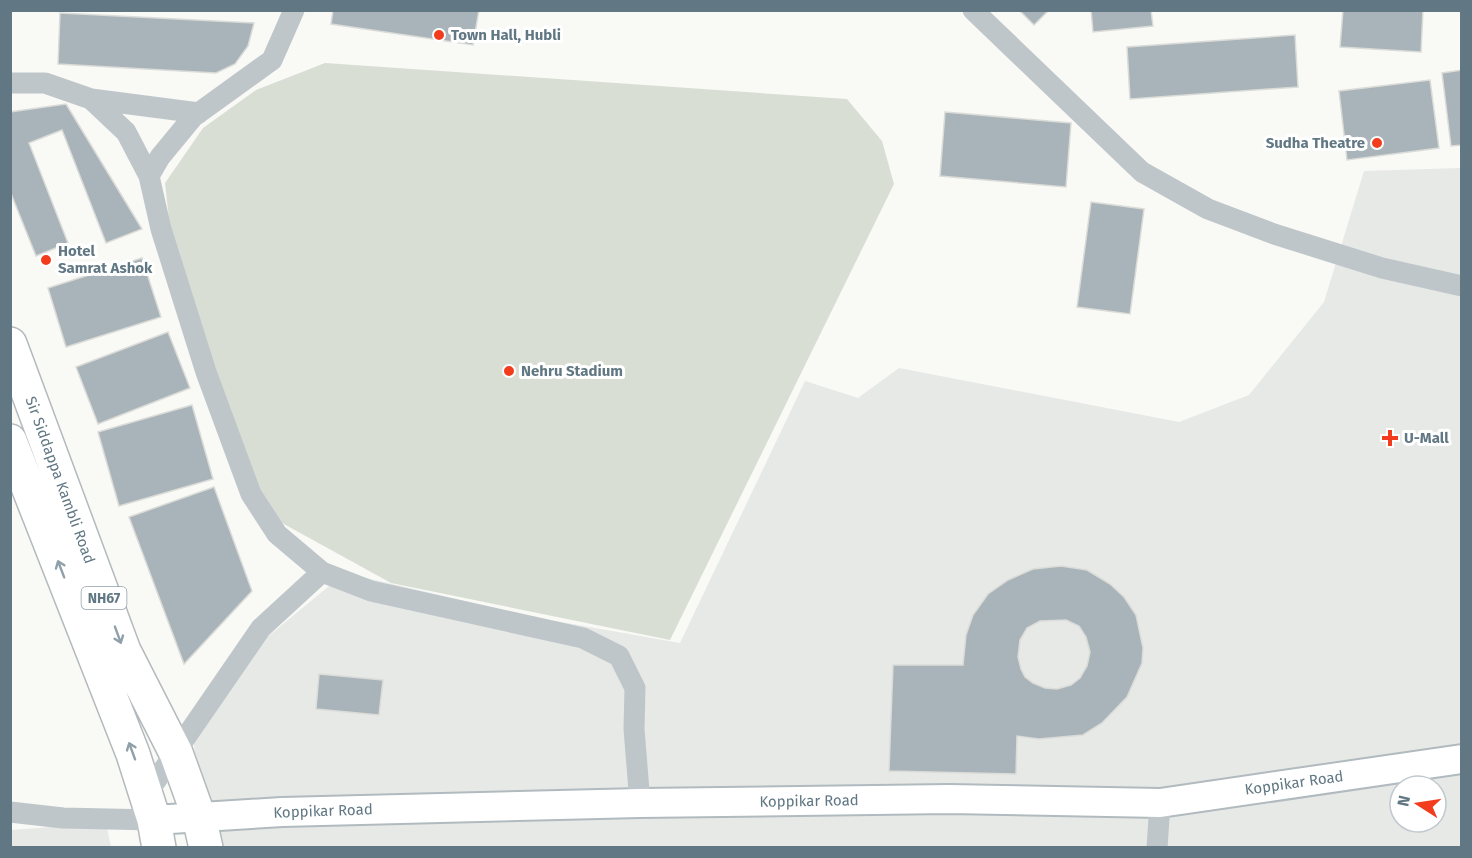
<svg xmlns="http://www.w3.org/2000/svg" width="1472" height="858" font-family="'Fira Sans',sans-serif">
	<rect width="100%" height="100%" fill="#f9f9f6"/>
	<!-- built -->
	<path fill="#e7e9e7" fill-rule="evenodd" d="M1461 168V847H214L197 787 193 731 266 638 345 573 533 617 680 643 805 381 858 398 899 368 1179 422 1249 395 1324 302 1364 171ZM1400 786H1436V822H1400Z
		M106 823 111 847 11 848V830Z"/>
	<!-- green -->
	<path fill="#d9ded5" d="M325 63 847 99 882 141 894 184 670 640 391 583 282 523 259 496 172 246 165 183 203 128 256 90Z"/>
	<!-- building -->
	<path fill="#a8b4b9" stroke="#dbdbd8" stroke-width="1.5" fill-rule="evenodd" d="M333 10H479L473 45 331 24Z
		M1019 10H1049L1034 25Z
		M1091 10H1151L1153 26 1093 32Z
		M1343 10H1423L1421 52 1340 47Z
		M60 13 254 23 248 46 235 64 216 73 58 64Z
		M1295 35 1298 87 1130 99 1127 47Z
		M1462 70V145L1451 146 1442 73Z
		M1430 80 1439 148 1347 160 1339 91Z
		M66 104 142 229 106 243 62 130 29 143 68 243 36 256 10 191V112Z
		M945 112 1071 123 1066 187 940 176Z
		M1091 202 1144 209 1130 314 1077 307Z
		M142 258 161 317 66 347 48 288Z
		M168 332 190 388 98 424 76 367Z
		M192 405 213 479 119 506 98 432Z
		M214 487 252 591 184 664 129 517Z
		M1061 566 1087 570 1110 584 1124 597 1136 615 1143 648 1142 663 1127 697 1102 723 1083 735 1039 739 1017 736 1016 774 889 771 893 665H963L966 635 973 615 988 594 1008 580 1033 569ZM1066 620 1079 626 1086 637 1090 652 1087 666 1080 678 1071 685 1057 689 1045 688 1033 683 1025 677 1021 669 1018 657 1020 640 1027 628 1040 621Z
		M319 674 383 680 379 715 316 709Z"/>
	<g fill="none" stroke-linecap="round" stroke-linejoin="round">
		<!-- secondary casing -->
		<g stroke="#b1babe" stroke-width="32">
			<path id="secondary" d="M154 820 282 812 640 803 949 799 1160 803 1462 759"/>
		</g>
		<!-- trunk casing -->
		<g stroke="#b3b9bc" stroke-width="36">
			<path id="trunk" d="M10 344 124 651 176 753 199 817 206 848
				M10 441 133 754 154 820 159 848"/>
		</g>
		<!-- minor -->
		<path stroke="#bfc6c9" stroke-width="21" d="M294 10 272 60 193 117 160 157 149 176 161 229 206 372 251 494 277 534 322 572 371 591 583 638 619 656 635 688 634 729 640 803
			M973 10 1142 172 1208 209 1274 234 1382 268 1462 286
			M10 83H45L91 99 126 132 149 176
			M91 99 199 113
			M146 795 261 628 322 572
			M10 812 63 818 154 820
			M1157 848 1160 803"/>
		<!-- secondary -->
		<use href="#secondary" stroke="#fff" stroke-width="28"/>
		<!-- trunk -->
		<use href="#trunk" stroke="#fff" stroke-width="33"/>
	</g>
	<!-- one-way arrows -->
	<defs><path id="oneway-shaft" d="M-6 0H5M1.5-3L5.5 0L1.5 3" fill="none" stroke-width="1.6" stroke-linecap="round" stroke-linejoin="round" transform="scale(1.5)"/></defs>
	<g stroke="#90a0a9">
		<use href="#oneway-shaft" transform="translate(61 569) rotate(-111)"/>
		<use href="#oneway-shaft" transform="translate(118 635) rotate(70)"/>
		<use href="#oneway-shaft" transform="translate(132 751) rotate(-110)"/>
	</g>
	<!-- markers -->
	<g fill="#f23c1d" stroke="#fff" stroke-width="2">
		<circle cx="439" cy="35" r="6"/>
		<circle cx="1377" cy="143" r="6"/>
		<circle cx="46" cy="260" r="6"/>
		<circle cx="509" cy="371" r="6"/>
		<path d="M1387 429h6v6h6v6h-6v6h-6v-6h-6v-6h6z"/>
	</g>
	<g text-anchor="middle" stroke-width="6" stroke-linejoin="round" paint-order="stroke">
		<!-- shield labels -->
		<rect fill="#fff" stroke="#90a0a9" stroke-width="1.5" x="81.5" y="587" width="45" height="22" rx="4.5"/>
		<g font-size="14" font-weight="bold" fill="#617884">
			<text x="104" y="603">NH67</text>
		</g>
		<!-- poi labels -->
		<g font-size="15" font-weight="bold" fill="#617884" stroke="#fff" text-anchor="start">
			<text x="451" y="40">Town Hall, Hubli</text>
			<text x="1365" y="148" text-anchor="end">Sudha Theatre</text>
			<text x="58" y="256">Hotel<tspan x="58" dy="17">Samrat Ashok</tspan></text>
			<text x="521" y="376">Nehru Stadium</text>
			<text x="1404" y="443">U-Mall</text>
		</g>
		<!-- street labels -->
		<g font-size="15" fill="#617884" stroke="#fff">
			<text transform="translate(60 480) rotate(70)" y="5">Sir Siddappa Kambli Road</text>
			<text transform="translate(1294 783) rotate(-8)" y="5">Koppikar Road</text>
			<text transform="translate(809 801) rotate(-1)" y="5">Koppikar Road</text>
			<text transform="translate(323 811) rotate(-2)" y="5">Koppikar Road</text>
		</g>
	</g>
	<!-- border -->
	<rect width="1472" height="858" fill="none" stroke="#617884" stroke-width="24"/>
	<!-- north arrow -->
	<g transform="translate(1418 804) rotate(282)"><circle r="28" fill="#ffffff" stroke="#c0c9ce" stroke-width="1.5"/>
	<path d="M0-4.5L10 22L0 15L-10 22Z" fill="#f23c1d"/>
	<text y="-9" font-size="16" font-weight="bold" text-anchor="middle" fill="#617884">N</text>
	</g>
</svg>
